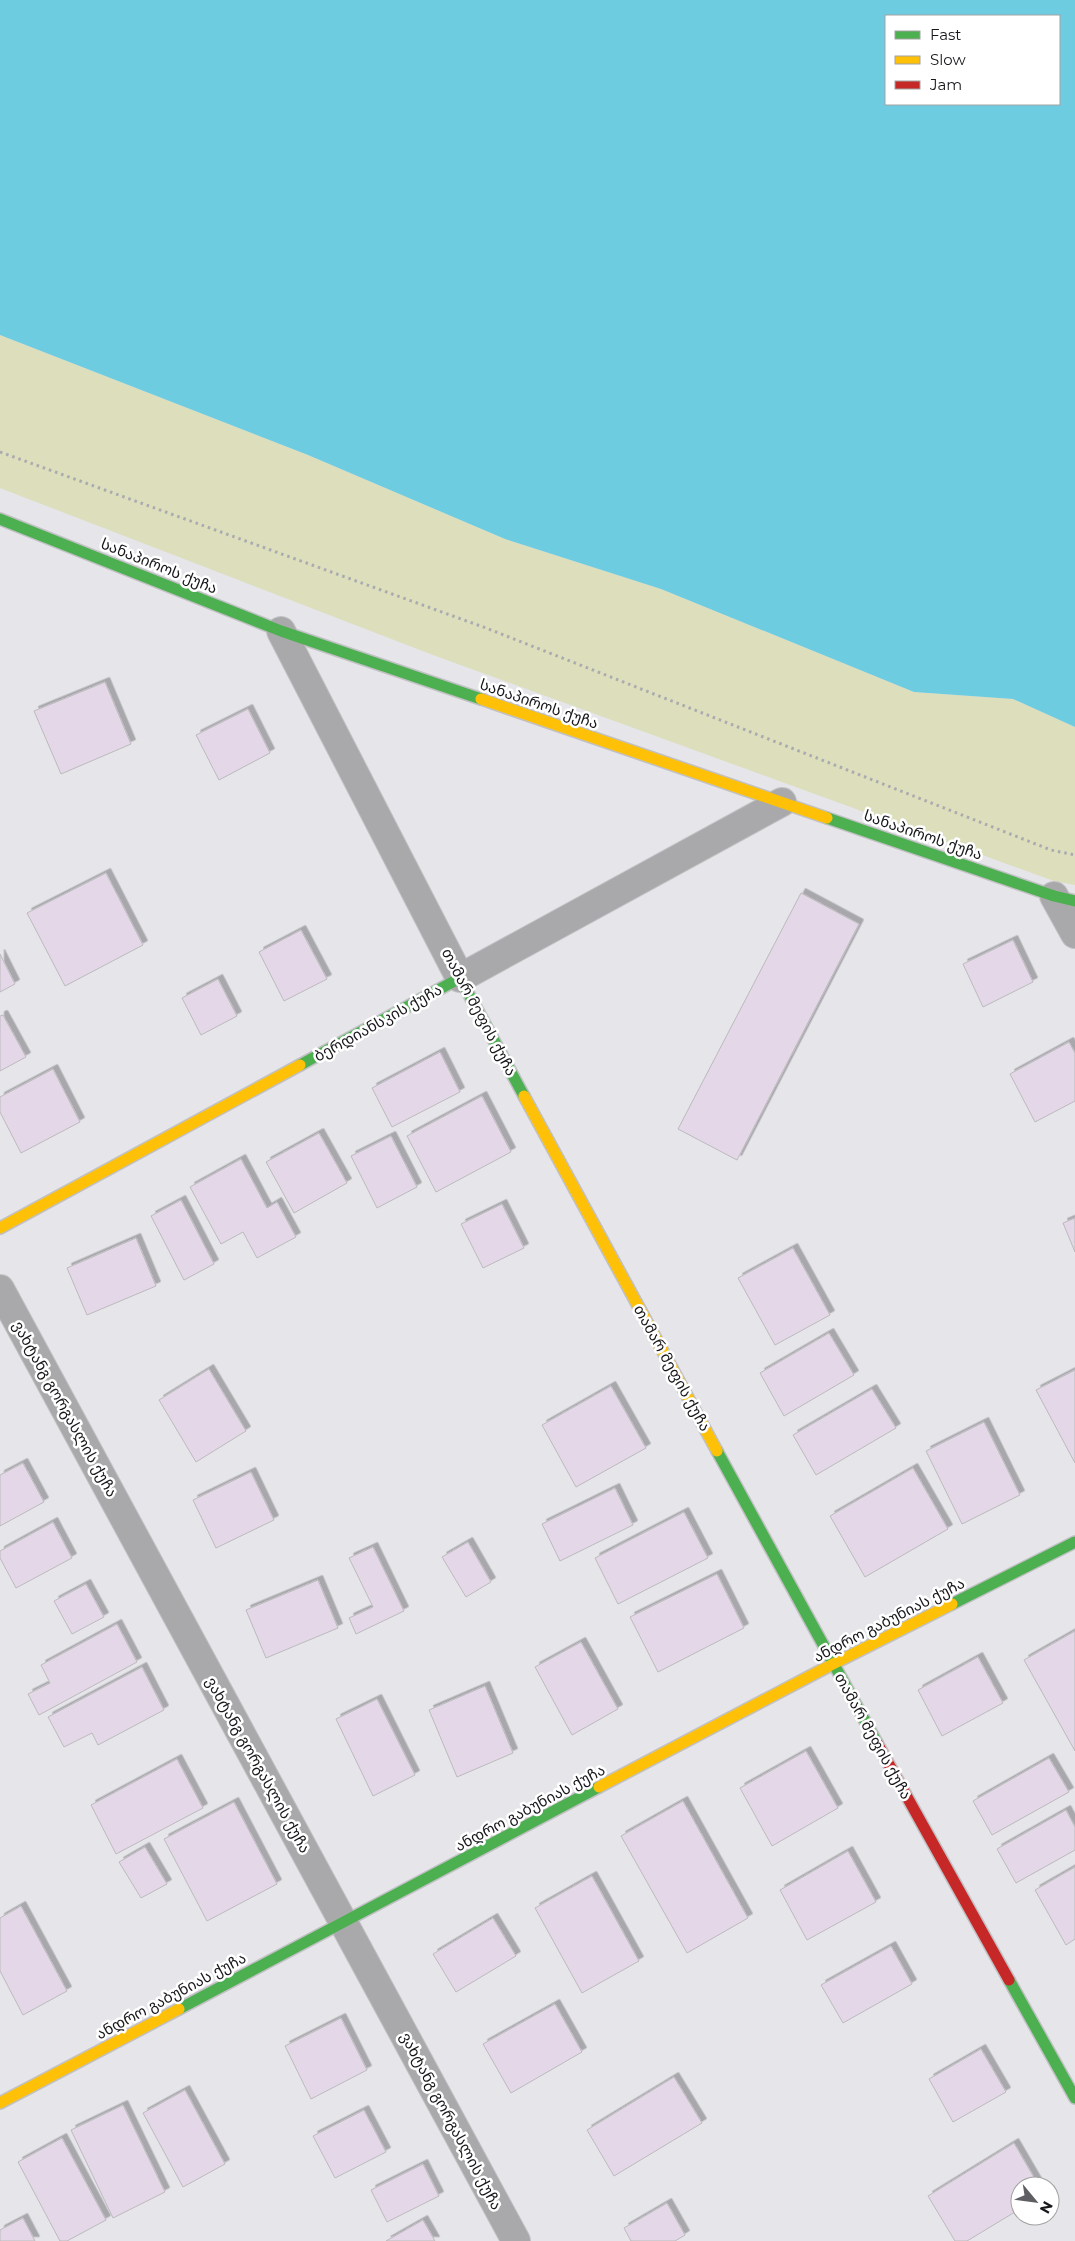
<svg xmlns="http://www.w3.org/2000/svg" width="1075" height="2241" font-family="Montserrat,'Noto Sans Georgian',sans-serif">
	<defs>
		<filter id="shadow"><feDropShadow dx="4.5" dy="-4.5" stdDeviation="0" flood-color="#0004"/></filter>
	</defs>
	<rect width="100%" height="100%" fill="#e5e5ea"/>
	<!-- green -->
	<path fill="#dcdebc" d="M0 335 308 455 505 539 661 589 914 692 1013 699 1075 727V885L1054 881 433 655 0 488Z"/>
	<!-- water -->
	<path fill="#6dcce0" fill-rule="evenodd" d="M0 0H1075V727L1013 699 914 692 661 589 505 539 308 455 0 335ZM886 16H1059V104H886Z"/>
	<!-- building -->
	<path fill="#e4d7e7" stroke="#bbbabd" filter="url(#shadow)" d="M105 682 131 744 61 774 34 711Z
		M248 709 270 753 219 780 196 735Z
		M106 873 143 945 65 986 27 913Z
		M801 893 859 924 737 1160 678 1129Z
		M301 930 327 979 284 1001 259 952Z
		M1013 940 1033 982 983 1007 963 964Z
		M0 954 15 984 0 992Z
		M218 979 237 1016 201 1035 182 998Z
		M3 1015 26 1057 0 1071V1016Z
		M1069 1042 1075 1053V1101L1035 1122 1010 1074Z
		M440 1052 460 1092 392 1127 372 1088Z
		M53 1069 80 1122 21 1153 0 1112V1097Z
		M482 1096 511 1152 436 1192 407 1136Z
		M319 1133 347 1183 294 1213 266 1162Z
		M391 1136 417 1187 377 1208 351 1156Z
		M241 1159 267 1208 277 1202 296 1237 257 1258 243 1232 221 1244 190 1187Z
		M181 1200 214 1264 184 1280 151 1216Z
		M502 1204 524 1248 483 1268 461 1224Z
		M1075 1218V1252L1063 1223Z
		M136 1238 156 1286 87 1315 67 1268Z
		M793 1248 830 1315 775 1345 738 1278Z
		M829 1333 854 1375 784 1416 760 1373Z
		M209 1369 246 1431 196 1462 159 1400Z
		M1075 1370V1463L1036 1390Z
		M611 1386 646 1448 576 1487 542 1425Z
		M872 1389 896 1428 816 1475 793 1435Z
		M984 1422 1020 1495 962 1524 926 1451Z
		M23 1463 44 1502 0 1526V1475Z
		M913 1468 948 1529 865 1577 830 1516Z
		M251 1472 274 1520 216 1548 193 1500Z
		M615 1488 633 1525 560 1561 542 1524Z
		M684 1512 708 1558 618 1604 595 1558Z
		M53 1522 72 1558 16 1588 0 1558V1551Z
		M468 1542 491 1582 466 1597 442 1557Z
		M373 1547 404 1611 356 1634 349 1618 373 1607 349 1558Z
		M717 1574 744 1628 658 1672 630 1617Z
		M318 1580 338 1628 266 1658 246 1610Z
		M86 1584 104 1617 72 1634 54 1601Z
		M117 1624 137 1662 39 1715 28 1694 50 1683 41 1665Z
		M1075 1631V1751L1024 1660Z
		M581 1642 618 1709 572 1735 535 1667Z
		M978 1657 1003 1703 942 1736 918 1690Z
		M142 1667 164 1710 98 1745 92 1733 64 1747 48 1717Z
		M485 1686 513 1753 457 1777 429 1710Z
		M377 1699 415 1775 373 1796 336 1719Z
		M806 1751 838 1808 772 1846 740 1788Z
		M1049 1758 1069 1792 992 1835 973 1801Z
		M177 1759 203 1808 116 1854 91 1805Z
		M683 1801 748 1918 687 1953 621 1836Z
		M234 1802 277 1884 207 1921 164 1839Z
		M1066 1810 1075 1827V1850L1016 1883 997 1849Z
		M145 1847 167 1884 141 1898 119 1862Z
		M848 1851 876 1902 807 1940 780 1890Z
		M1075 1867V1939L1066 1945 1035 1890Z
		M592 1876 639 1961 582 1993 535 1908Z
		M21 1906 67 1991 23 2015 0 1971V1918Z
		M493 1918 516 1956 456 1992 433 1954Z
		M891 1946 912 1984 843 2023 821 1985Z
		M555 2004 582 2052 511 2093 483 2044Z
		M341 2018 367 2070 311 2099 285 2046Z
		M981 2049 1006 2092 953 2122 929 2079Z
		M674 2077 702 2123 614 2176 587 2130Z
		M185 2090 225 2164 183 2187 143 2113Z
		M123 2105 165 2192 113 2218 71 2130Z
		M364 2110 386 2152 335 2178 313 2136Z
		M62 2138 106 2220 67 2241H60L18 2162Z
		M1014 2143 1039 2186H1020V2209L967 2241H955L928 2196Z
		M423 2164 439 2196 387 2222 371 2190Z
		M667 2203 685 2235 675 2241H631L624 2228Z
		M23 2218 35 2241H0V2230Z
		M423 2220 435 2241H386Z"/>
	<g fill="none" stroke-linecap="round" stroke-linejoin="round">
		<!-- street casing -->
		<g stroke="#c1c1c4" stroke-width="30">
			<path id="street" d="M281 631 460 978 782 802
				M1054 896 1075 934
				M0 1289 516 2241"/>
		</g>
		<!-- fast casing -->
		<g stroke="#c1c1c4" stroke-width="14">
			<path id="fast" d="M0 519 281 631 481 699
				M827 818 1054 896 1075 901
				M300 1065 460 978 524 1096
				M717 1451 877 1743
				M952 1604 1075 1542
				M1009 1980 1075 2098
				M179 2009 599 1787"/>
		</g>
		<!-- slow casing -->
		<g stroke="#c1c1c4" stroke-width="14">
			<path id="slow" d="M481 699 827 818
				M524 1096 717 1451
				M0 1228 300 1065
				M599 1787 833 1664 952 1604
				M0 2103 179 2009"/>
		</g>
		<!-- jam casing -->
		<g stroke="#c1c1c4" stroke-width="14">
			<path id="jam" d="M877 1743 1009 1980"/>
		</g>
		<!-- path -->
		<path stroke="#aaabae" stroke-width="3" stroke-dasharray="2.5 4" stroke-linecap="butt" d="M0 452 486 628 1051 850 1075 855"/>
		<!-- street -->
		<use href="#street" stroke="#a9a9ab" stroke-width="28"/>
		<!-- fast -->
		<use href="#fast" stroke="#4caf50" stroke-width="11"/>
		<!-- slow -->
		<use href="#slow" stroke="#ffc107" stroke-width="11"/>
		<!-- jam -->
		<use href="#jam" stroke="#c62828" stroke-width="11"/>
	</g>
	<g text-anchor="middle" stroke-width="5" stroke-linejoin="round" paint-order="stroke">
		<!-- street labels -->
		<g font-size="15" fill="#17171a" stroke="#fff">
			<text transform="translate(159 566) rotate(22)" y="5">სანაპიროს ქუჩა</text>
			<text transform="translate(539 704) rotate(19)" y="5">სანაპიროს ქუჩა</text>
			<text transform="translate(923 835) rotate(19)" y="5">სანაპიროს ქუჩა</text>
			<text transform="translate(479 1012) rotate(62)" y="5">თამარ მეფის ქუჩა</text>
			<text transform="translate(378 1023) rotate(-29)" y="5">ბერდიანსკის ქუჩა</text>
			<text transform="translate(672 1368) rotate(61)" y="5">თამარ მეფის ქუჩა</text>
			<text transform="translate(65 1409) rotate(61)" y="5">ვახტანგ გორგასლის ქუჩა</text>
			<text transform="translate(889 1620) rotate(-27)" y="5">ანდრო გაბუნიას ქუჩა</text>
			<text transform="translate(873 1736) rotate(61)" y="5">თამარ მეფის ქუჩა</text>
			<text transform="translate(258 1765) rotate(61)" y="5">ვახტანგ გორგასლის ქუჩა</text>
			<text transform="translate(530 1808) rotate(-28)" y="5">ანდრო გაბუნიას ქუჩა</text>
			<text transform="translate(171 1996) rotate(-28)" y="5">ანდრო გაბუნიას ქუჩა</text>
			<text transform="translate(451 2121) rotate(62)" y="5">ვახტანგ გორგასლის ქუჩა</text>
		</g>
	</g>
	<!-- legend -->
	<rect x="885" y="15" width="175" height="90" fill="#ffffff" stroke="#a2a2a3"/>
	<rect x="895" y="31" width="25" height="8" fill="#4caf50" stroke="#a2a2a3"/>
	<text x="930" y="40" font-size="15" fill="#17171a">Fast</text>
	<rect x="895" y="56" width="25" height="8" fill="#ffc107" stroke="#a2a2a3"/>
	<text x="930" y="65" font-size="15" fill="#17171a">Slow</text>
	<rect x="895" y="81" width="25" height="8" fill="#c62828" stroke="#a2a2a3"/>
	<text x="930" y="90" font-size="15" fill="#17171a">Jam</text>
	<!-- north arrow -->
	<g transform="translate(1035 2201) rotate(119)"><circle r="24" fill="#ffffff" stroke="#a2a2a3"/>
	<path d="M0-4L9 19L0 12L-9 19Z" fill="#5f5f63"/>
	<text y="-8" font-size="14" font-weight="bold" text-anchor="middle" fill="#17171a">N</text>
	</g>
</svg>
